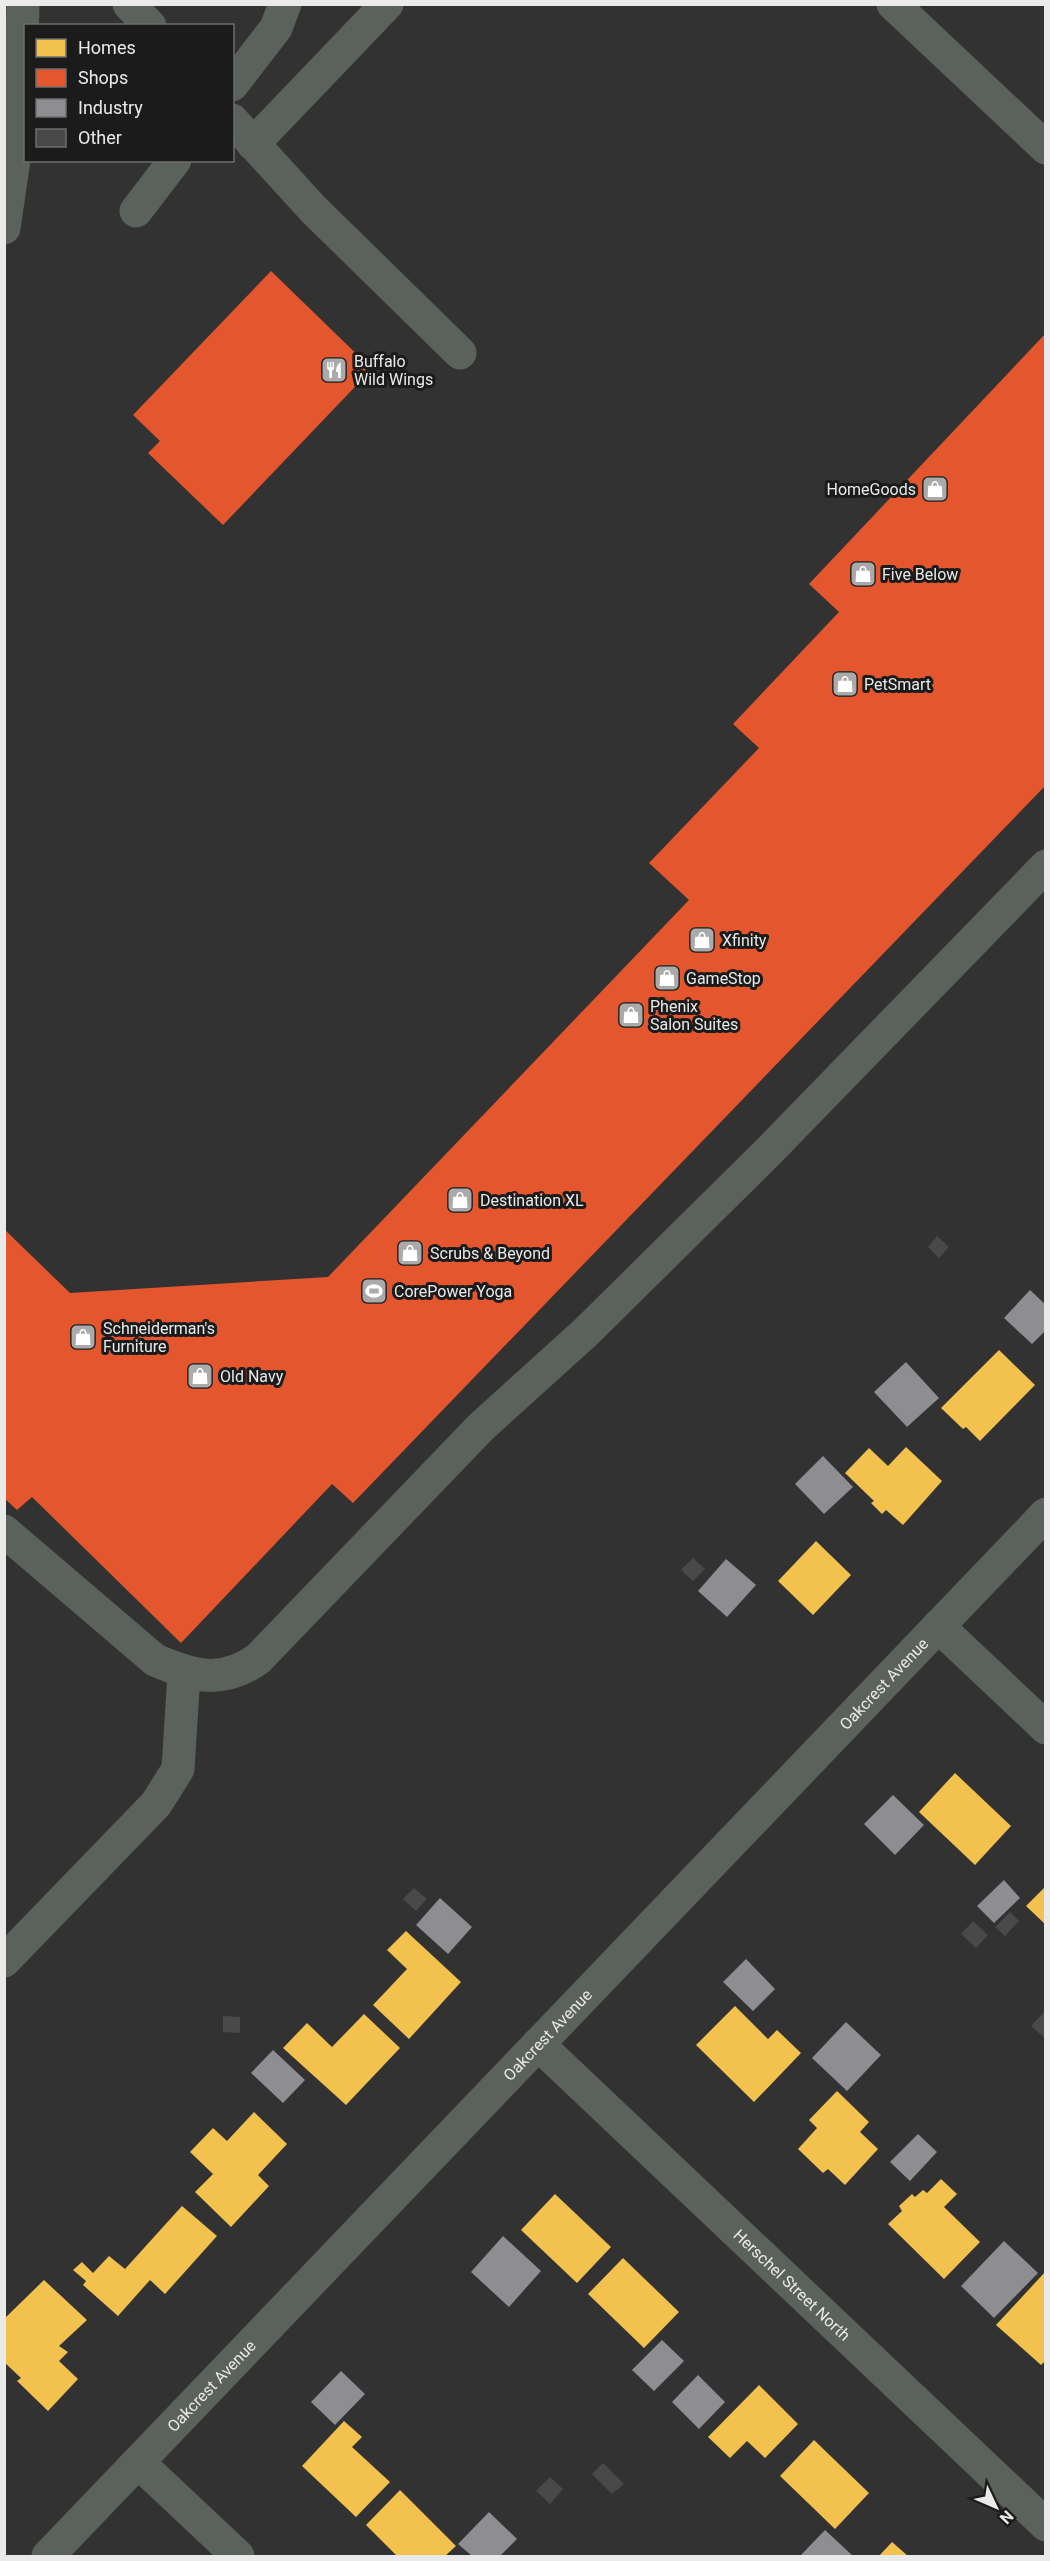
<svg xmlns="http://www.w3.org/2000/svg" width="1050" height="2561" font-family="Roboto,sans-serif">
	<rect width="100%" height="100%" fill="#323232"/>
	<!-- homes -->
	<path fill="#f2c14e" d="M999 1350 1035 1385 980 1441 966 1427 963 1429 941 1408Z
		M906 1447 942 1481 903 1525 886 1510 882 1514 871 1503 874 1501 845 1473 869 1448 888 1466Z
		M816 1541 851 1575 813 1615 778 1581Z
		M955 1773 1011 1826 975 1865 919 1812Z
		M1046 1886V1925L1026 1906Z
		M406 1931 461 1982 409 2039 373 2005 407 1969 387 1950Z
		M735 2006 768 2039 777 2030 801 2053 754 2102 696 2045Z
		M364 2014 400 2048 346 2105 283 2048 307 2023 332 2047Z
		M837 2091 869 2122 860 2132 878 2149 845 2185 828 2169 823 2173 798 2149 817 2128 809 2120Z
		M254 2112 287 2144 258 2175 269 2186 231 2227 195 2192 213 2174 190 2152 213 2128 227 2141Z
		M941 2179 957 2194 944 2207 980 2242 944 2279 888 2224 902 2211 899 2206 912 2194 915 2197 923 2190 927 2193Z
		M555 2194 611 2247 577 2283 521 2230Z
		M182 2206 217 2236 165 2294 150 2280 118 2316 83 2285 86 2281 73 2270 82 2262 93 2273 109 2256 125 2269Z
		M623 2258 679 2312 644 2348 588 2294Z
		M1046 2271V2360L1041 2365 996 2325Z
		M44 2280 87 2320 59 2346 68 2352 59 2361 78 2379 48 2411 17 2381 21 2378 4 2362V2319Z
		M759 2385 798 2424 765 2458 747 2441 730 2458 708 2437Z
		M344 2421 362 2437 352 2447 390 2482 356 2517 302 2466Z
		M814 2440 869 2493 835 2529 780 2476Z
		M400 2490 456 2546 445 2556H397L366 2525Z
		M892 2542 908 2556H879Z"/>
	<!-- shops -->
	<path fill="#e4572e" d="M271 271 372 369 223 525 148 453 160 441 133 415Z
		M1046 333V785L353 1503 332 1484 181 1643 32 1497 17 1510 4 1498V1229L70 1293 328 1277 689 900 649 863 759 748 733 724 839 612 809 584Z"/>
	<!-- industry -->
	<path fill="#8d8d92" d="M1030 1290 1046 1305V1330L1032 1344 1004 1318Z
		M906 1362 939 1398 907 1427 874 1392Z
		M823 1456 853 1487 824 1514 795 1484Z
		M726 1559 756 1585 727 1617 698 1591Z
		M893 1795 924 1825 895 1855 864 1824Z
		M1004 1880 1020 1898 994 1923 977 1906Z
		M440 1898 472 1927 448 1954 416 1925Z
		M746 1959 775 1989 753 2011 723 1982Z
		M846 2022 881 2055 847 2091 812 2058Z
		M273 2050 305 2080 283 2103 251 2073Z
		M918 2134 937 2152 910 2181 890 2162Z
		M503 2236 541 2271 509 2307 471 2272Z
		M1004 2241 1038 2273 994 2318 961 2286Z
		M662 2340 684 2361 654 2391 632 2370Z
		M341 2371 365 2394 335 2425 311 2402Z
		M698 2375 725 2402 699 2429 672 2402Z
		M489 2512 517 2539 500 2556H472L458 2544Z
		M825 2530 853 2556H800Z"/>
	<!-- building -->
	<path fill="#49494a" d="M937 1236 949 1247 939 1258 928 1247Z
		M693 1558 705 1569 693 1581 681 1570Z
		M414 1888 427 1899 416 1911 403 1899Z
		M1010 1912 1019 1921 1005 1936 995 1927Z
		M973 1921 988 1935 976 1948 961 1934Z
		M1046 2010V2039L1031 2026Z
		M223 2016 240 2017V2033L223 2032Z
		M603 2463 624 2484 612 2494 592 2474Z
		M550 2477 563 2489 550 2504 536 2491Z"/>
	<g fill="none" stroke-linecap="round" stroke-linejoin="round">
		<!-- minor -->
		<g stroke="#5a625b" stroke-width="33">
			<path d="M129 4 150 26"/>
			<path d="M893 4 1046 148"/>
			<path d="M232 85 276 28 285 4"/>
			<path d="M232 120 313 209 460 353"/>
			<path d="M253 144 387 4"/>
			<path d="M136 211 175 160"/>
			<path d="M4 228 20 119 23 4"/>
			<path d="M4 1531 155 1660C192 1676 222 1685 258 1659L481 1427 586 1332 769 1151 1046 866"/>
			<path d="M938 1626 1046 1728"/>
			<path d="M4 1961 156 1804 178 1769 184 1673"/>
			<path id="s1" d="M538 2044 1046 2525"/>
			<path d="M138 2462 238 2556"/>
			<path id="s2" d="M48 2556 1046 1514"/>
		</g>
	</g>
	<!-- icons -->
	<defs>
		<g id="restaurant-square" transform="scale(1.35)"><rect x="-9" y="-9" width="18" height="18" rx="4" fill="#a9aaa9" stroke="#1a1b1a"/><path d="M-5-6h1v4h1v-4h1v4h1v-4h1v5L-1.5 .5V6h-2V.5L-5-1ZM5-6V6H3V1.5H1.5Q1.5-4 5-6Z" fill="#fff"/></g>
		<g id="shop-square" transform="scale(1.35)"><rect x="-9" y="-9" width="18" height="18" rx="4" fill="#a9aaa9" stroke="#1a1b1a"/><path d="M-5-2.5h2.3a2.7 3.5 0 0 1 5.4 0H5L5.5 6h-11ZM-1.5-2.5h3a1.5 2.3 0 0 0-3 0Z" fill="#fff"/></g>
		<g id="stadium-square" transform="scale(1.35)"><rect x="-9" y="-9" width="18" height="18" rx="4" fill="#a9aaa9" stroke="#1a1b1a"/><path d="M0-5a6.5 5 0 1 0 0 10a6.5 5 0 1 0 0-10ZM-3.5-1.8h7v3.6h-7Z" fill="#fff"/></g>
	</defs>
	<g fill-rule="evenodd">
		<use href="#restaurant-square" x="334" y="370"/>
		<use href="#shop-square" x="935" y="489"/>
		<use href="#shop-square" x="863" y="574"/>
		<use href="#shop-square" x="845" y="684"/>
		<use href="#shop-square" x="702" y="940"/>
		<use href="#shop-square" x="667" y="978"/>
		<use href="#shop-square" x="631" y="1015"/>
		<use href="#shop-square" x="460" y="1200"/>
		<use href="#shop-square" x="410" y="1253"/>
		<use href="#stadium-square" x="374" y="1291"/>
		<use href="#shop-square" x="83" y="1337"/>
		<use href="#shop-square" x="200" y="1376"/>
	</g>
	<g text-anchor="middle" stroke-width="6" stroke-linejoin="round" paint-order="stroke">
		<!-- poi labels -->
		<g font-size="16" fill="#e9eae9" stroke="#1a1b1a" text-anchor="start">
			<text x="354" y="367">Buffalo<tspan x="354" dy="18">Wild Wings</tspan></text>
			<text x="916" y="495" text-anchor="end">HomeGoods</text>
			<text x="882" y="580">Five Below</text>
			<text x="864" y="690">PetSmart</text>
			<text x="722" y="946">Xfinity</text>
			<text x="686" y="984">GameStop</text>
			<text x="650" y="1012">Phenix<tspan x="650" dy="18">Salon Suites</tspan></text>
			<text x="480" y="1206">Destination XL</text>
			<text x="430" y="1259">Scrubs &amp; Beyond</text>
			<text x="394" y="1297">CorePower Yoga</text>
			<text x="103" y="1334">Schneiderman's<tspan x="103" dy="18">Furniture</tspan></text>
			<text x="220" y="1382">Old Navy</text>
		</g>
		<!-- street labels -->
		<g font-size="16" fill="#e9eae9" stroke="#1a1b1a">
			<text dy="6" stroke="none"><textPath href="#s2" startOffset="1208">Oakcrest Avenue</textPath></text>
			<text dy="6" stroke="none"><textPath href="#s2" startOffset="722">Oakcrest Avenue</textPath></text>
			<text dy="6" stroke="none"><textPath href="#s1" startOffset="350">Herschel Street North</textPath></text>
			<text dy="6" stroke="none"><textPath href="#s2" startOffset="236">Oakcrest Avenue</textPath></text>
		</g>
	</g>
	<!-- border -->
	<rect width="1050" height="2561" fill="none" stroke="#e9eae9" stroke-width="12"/>
	<!-- legend -->
	<rect x="24" y="24" width="210" height="138" fill="#1a1b1a" stroke="#6d6e6d" stroke-width="1.5"/>
	<rect x="36" y="39" width="30" height="18" fill="#f2c14e" stroke="#6d6e6d" stroke-width="1.5"/>
	<text x="78" y="54" font-size="18" fill="#e9eae9">Homes</text>
	<rect x="36" y="69" width="30" height="18" fill="#e4572e" stroke="#6d6e6d" stroke-width="1.5"/>
	<text x="78" y="84" font-size="18" fill="#e9eae9">Shops</text>
	<rect x="36" y="99" width="30" height="18" fill="#8d8d92" stroke="#6d6e6d" stroke-width="1.5"/>
	<text x="78" y="114" font-size="18" fill="#e9eae9">Industry</text>
	<rect x="36" y="129" width="30" height="18" fill="#49494a" stroke="#6d6e6d" stroke-width="1.5"/>
	<text x="78" y="144" font-size="18" fill="#e9eae9">Other</text>
	<!-- north arrow -->
	<g transform="translate(996 2507) rotate(134)" stroke="#1a1b1a" stroke-width="4.5" paint-order="stroke">
	<path d="M0-4.5L10 22L0 15L-10 22Z" fill="#e9eae9"/>
	<text y="-9" font-size="16" font-weight="bold" text-anchor="middle" fill="#e9eae9">N</text>
	</g>
</svg>
